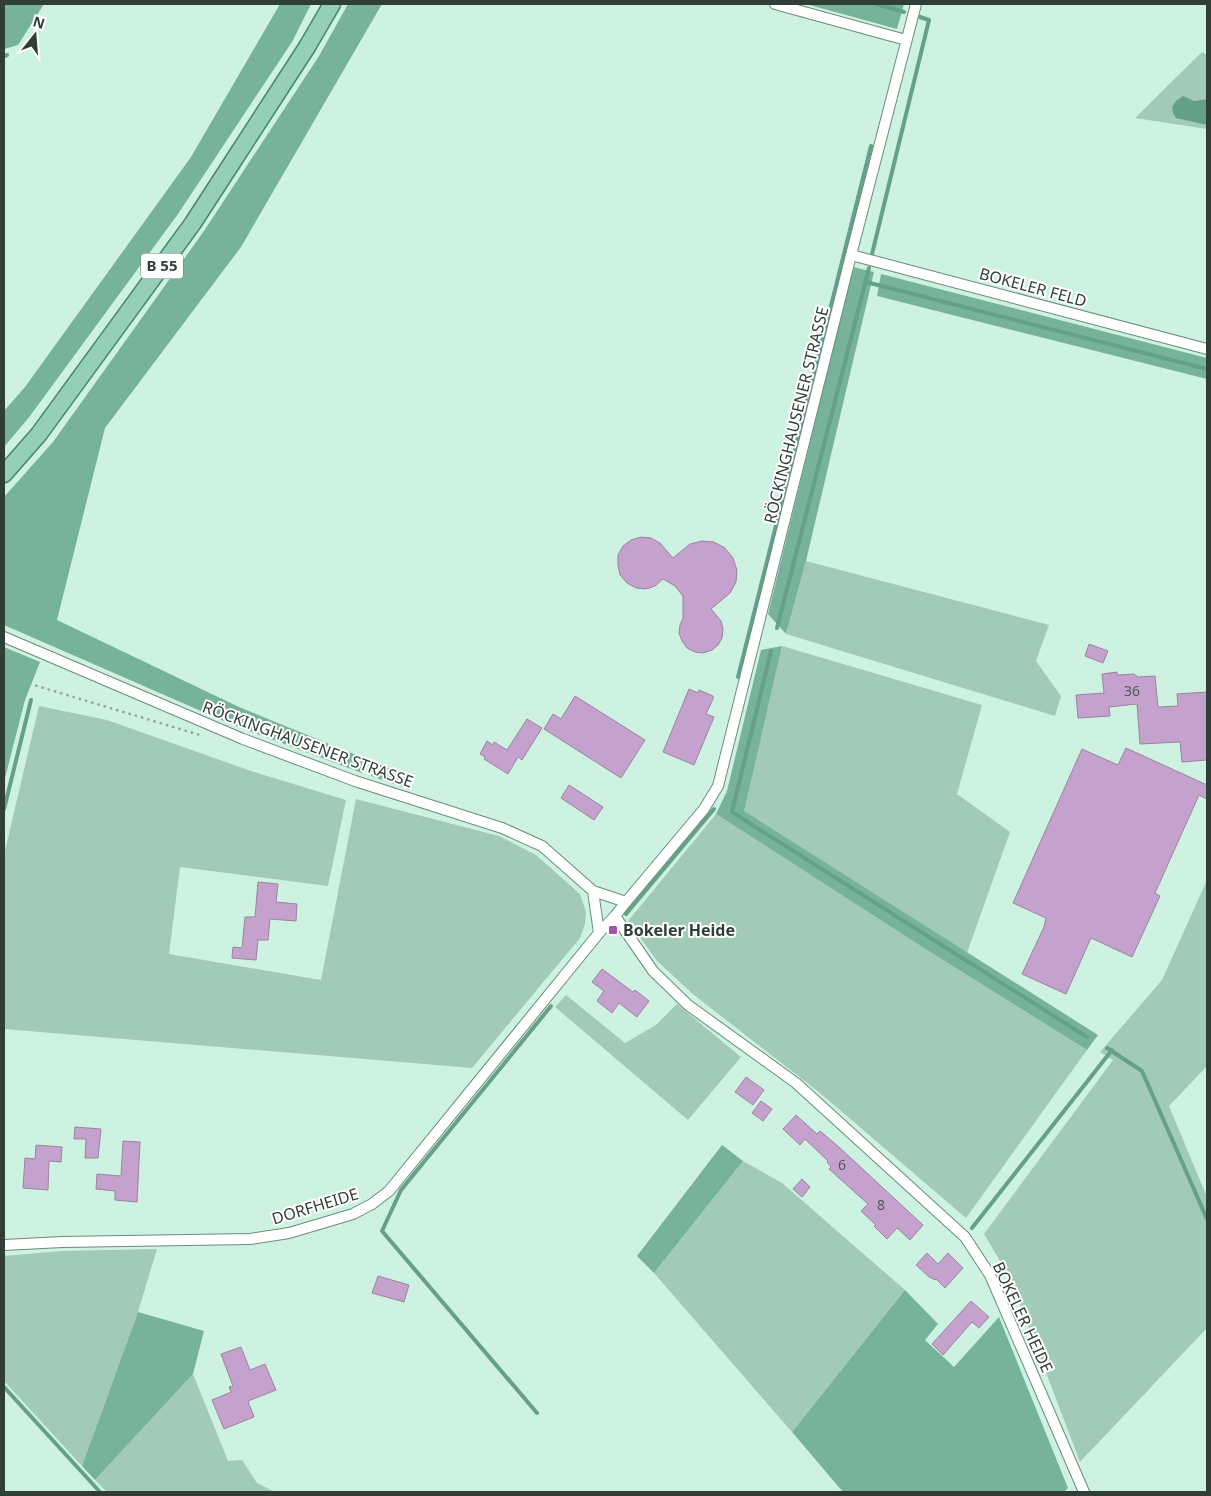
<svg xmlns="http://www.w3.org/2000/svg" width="1211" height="1496" font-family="'Noto Sans',sans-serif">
	<rect width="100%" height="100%" fill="#cef2e2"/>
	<!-- green -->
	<path fill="#a1cbb8" d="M1202 52 1207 55V129L1135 118Z
		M806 561 1049 625 1036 661 1061 696 1055 716 786 634Z
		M782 646 982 705 957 794 1010 832 967 953 743 811Z
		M39 706 107 720 251 771 346 800 328 886 180 867 169 954 321 980 356 799 499 836 536 855 580 894 586 912 585 924 580 938 472 1068 4 1029V855Z
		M716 814 927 950 1087 1050 966 1218 820 1093 694 995 657 961 628 921Z
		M1207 880V1066L1169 1106 1207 1197V1328L1080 1462 1010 1278 984 1234 1113 1060 1100 1052 1162 980Z
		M566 995 625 1043 656 1025 677 1004 741 1057 688 1120 555 1007Z
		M743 1161 782 1183 905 1290 792 1432 654 1273Z
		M157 1249 138 1312 82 1466 4 1381V1256L61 1251Z
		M193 1374 228 1461 242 1460 257 1483 275 1492H107L95 1480Z"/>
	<!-- forest -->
	<path fill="#77b39a" d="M4 4H44L18 45 4 49Z
		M280 4H311L292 42 178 214 30 416 4 447V411L25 387 191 157Z
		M348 4H382L241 247 105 428 57 620 239 707 366 759 362 773 233 725 4 625V497L53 442 204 231 319 56Z
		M806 4H904L897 29Z
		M853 267 874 272 806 561 786 634 768 614Z
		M881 274 1207 358V379L877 296Z
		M782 646 744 811 1098 1035 1087 1050 927 950 716 814 727 791 761 650Z
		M4 647 40 662 25 700 4 782Z
		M375 763 409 776 406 788 371 776Z
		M722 1145 743 1161 654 1273 637 1256Z
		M905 1290 938 1324 925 1340 954 1367 999 1317 1068 1488 1064 1492H843L792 1432Z
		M138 1312 204 1331 193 1374 95 1480 82 1466Z"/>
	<!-- water -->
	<path fill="#65a188" d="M1183 96 1194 101 1207 99V125L1176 118 1173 113 1172 107 1176 101Z"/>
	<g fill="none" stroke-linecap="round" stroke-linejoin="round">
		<!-- stream -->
		<path stroke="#65a188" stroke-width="4" d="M876 4 904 12
			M4 56 7 55
			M872 254 929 20 920 17
			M866 282 1207 369
			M777 628 869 268
			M771 651 732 812 1087 1037
			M738 677 871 146
			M4 809 31 700
			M626 914 714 809
			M1107 1048 1142 1071 1207 1219
			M972 1228 1112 1050
			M4 1387 100 1492
			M537 1413 382 1231 401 1190 551 1006"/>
	</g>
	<!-- building -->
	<path fill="#c5a1cd" stroke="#9a859e" d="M641 537 651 538 660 543 673 558 690 544 702 541 714 542 725 548 733 558 737 570 736 582 730 593 711 609 721 621 723 629 722 638 718 645 712 650 703 653 695 652 687 648 682 641 679 633 680 625 683 618V596L675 586 663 579 655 586 646 589 636 588 627 583 620 575 618 565V555L623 546 631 540Z
		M1089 644 1108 651 1103 663 1085 656Z
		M1117 672V675L1134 674 1138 677 1155 676 1158 707 1178 706 1177 694 1207 692V760L1182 762 1180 742 1140 744 1137 704 1109 707 1110 716 1078 718 1076 695 1104 693 1102 674Z
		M689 689 698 693 699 690 713 696V699L706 714 714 717 694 765 663 752Z
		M575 696 645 740 621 778 544 729 553 714 561 719Z
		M527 719 542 728 522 760 518 757 508 774 484 759 485 757 480 754 487 741 493 745 494 742 507 750Z
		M1126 748 1207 785V799L1199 795 1155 893 1160 896 1132 957 1091 938 1066 994 1022 974 1044 927 1046 918 1013 903 1082 749 1118 765Z
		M569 785 603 807 594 820 561 798Z
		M258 882 278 884 276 902 297 904 296 921 270 919 268 940H258L256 960 232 958 233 947 242 948 245 917H255Z
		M602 969 633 992 635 990 649 1001 637 1017 619 1003 612 1013 597 1001 604 991 592 982Z
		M746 1077 764 1090 753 1105 735 1092Z
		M761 1101 772 1109 763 1121 752 1113Z
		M796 1115 817 1134 820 1131 840 1148 923 1225 910 1240 897 1228 887 1239 874 1226 876 1225 861 1211 868 1204 829 1169 831 1167 827 1162 828 1161 805 1139 800 1145 783 1129Z
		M75 1127 101 1129 98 1158H85L86 1139H74Z
		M123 1141 140 1142 137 1202 115 1200V1191L96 1189 97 1174 121 1176Z
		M36 1145 62 1147 61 1162 49 1161 48 1190 23 1188 25 1158 35 1159Z
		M802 1179 810 1187 802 1197 793 1189Z
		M927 1253 938 1264 948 1253 963 1268 945 1288 936 1279 935 1280 928 1276 916 1265Z
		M378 1276 409 1285 404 1302 372 1293Z
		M971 1301 989 1317 979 1328 972 1322 943 1355 932 1344Z
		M241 1347 250 1370 265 1364 276 1390 248 1401 254 1417 224 1429 212 1400 231 1392 229 1387 233 1386 221 1354Z"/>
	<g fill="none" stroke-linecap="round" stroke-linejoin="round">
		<!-- street casing -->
		<g stroke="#6a8b7d" stroke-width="12">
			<path id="street" d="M775 4 906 40
				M851 255 1207 349
				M4 637 243 739 355 781 502 828 542 846 593 891 626 902
				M593 891 599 933
				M615 916 653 971 688 1005 796 1083 965 1237 990 1275 1084 1492
				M4 1245 62 1242 250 1239 289 1233 353 1214 372 1204 389 1191 599 933 615 916 626 902 704 809 718 786 851 255 916 4"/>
		</g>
		<!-- primary casing -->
		<g stroke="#44866d" stroke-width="19">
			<path id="primary" d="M4 474 39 434 193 223 307 47 332 4"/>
		</g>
		<!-- path -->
		<path stroke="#8faa9e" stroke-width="2.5" stroke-dasharray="2.5 4" stroke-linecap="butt" d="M4 676 203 736"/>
		<!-- street -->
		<use href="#street" stroke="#fff" stroke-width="10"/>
		<!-- primary -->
		<use href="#primary" stroke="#95ceb9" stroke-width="16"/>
	</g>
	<!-- markers -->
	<rect fill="#a64dba" stroke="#fff" stroke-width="2" x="608" y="925" width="10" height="10" rx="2.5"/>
	<g text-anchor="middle" stroke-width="4" stroke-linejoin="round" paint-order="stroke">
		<!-- number labels -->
		<g font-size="14" fill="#55575d">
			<text x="1132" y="696">36</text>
			<text x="842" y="1170">6</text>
			<text x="881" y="1210">8</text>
		</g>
		<!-- shield labels -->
		<rect fill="#fff" stroke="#6e7874" stroke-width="1" x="141" y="253.5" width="42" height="25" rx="4"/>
		<g font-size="15" font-weight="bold" fill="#303e38">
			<text x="162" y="271">B 55</text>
		</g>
		<!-- street labels -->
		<g font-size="16" fill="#303e38" stroke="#fff">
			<text transform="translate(1033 287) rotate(15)" y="6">BOKELER FELD</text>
			<text transform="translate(796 415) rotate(-76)" y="6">RÖCKINGHAUSENER STRASSE</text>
			<text transform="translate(308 744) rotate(20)" y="6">RÖCKINGHAUSENER STRASSE</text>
			<text transform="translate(315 1206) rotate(-17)" y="6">DORFHEIDE</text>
			<text transform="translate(1023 1317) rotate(65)" y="6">BOKELER HEIDE</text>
		</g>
		<!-- poi labels -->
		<g font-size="16" font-weight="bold" fill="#303e38" stroke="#fff" text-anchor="start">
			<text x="623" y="936">Bokeler Heide</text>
		</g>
	</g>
	<!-- border -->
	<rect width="1211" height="1496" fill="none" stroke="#303e38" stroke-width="10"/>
	<!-- north arrow -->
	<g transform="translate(35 35) rotate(17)" stroke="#ffffff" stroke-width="4" paint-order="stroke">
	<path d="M0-4L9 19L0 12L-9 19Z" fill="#303e38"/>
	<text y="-8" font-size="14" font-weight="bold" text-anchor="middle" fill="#303e38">N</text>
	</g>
</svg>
